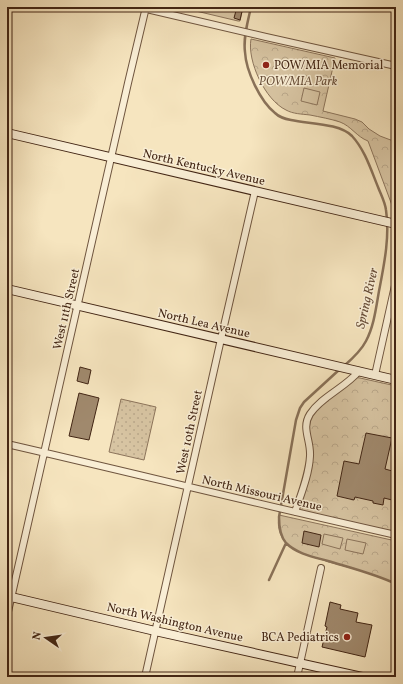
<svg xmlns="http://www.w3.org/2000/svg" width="403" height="684" font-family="Vollkorn,serif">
	<defs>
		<pattern id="grass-dots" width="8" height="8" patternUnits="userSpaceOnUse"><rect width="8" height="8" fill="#d7c4a2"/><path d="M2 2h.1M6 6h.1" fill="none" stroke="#baa88b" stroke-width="1.8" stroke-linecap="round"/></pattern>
		<pattern id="park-crowns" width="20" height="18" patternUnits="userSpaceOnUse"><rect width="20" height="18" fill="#d7c4a2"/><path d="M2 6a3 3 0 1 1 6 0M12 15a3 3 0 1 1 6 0" fill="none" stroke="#baa88b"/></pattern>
	</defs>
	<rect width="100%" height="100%" fill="#f6e5bf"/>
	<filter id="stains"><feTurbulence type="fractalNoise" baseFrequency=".005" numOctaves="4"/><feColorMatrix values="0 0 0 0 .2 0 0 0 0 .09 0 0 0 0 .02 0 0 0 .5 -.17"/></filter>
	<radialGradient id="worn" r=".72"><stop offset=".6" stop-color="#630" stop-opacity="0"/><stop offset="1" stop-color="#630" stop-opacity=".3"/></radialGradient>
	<!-- grass -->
	<path fill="url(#grass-dots)" stroke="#8c745b" d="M121 399 156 407 144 460 109 452Z"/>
	<!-- park -->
	<path fill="url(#park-crowns)" stroke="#8c745b" d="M251 39 335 58 323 111 355 119 362 122 369 129 380 136 396 142V216L368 141C357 137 351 126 340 122 331 119 320 117 310 115 302 114 293 114 286 110 265 100 247 61 251 39Z
		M353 377 360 378 396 386V535L295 512 310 460 306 429 311 414Z
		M279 515 396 541V584C375 574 351 568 329 562 315 557 297 554 287 544 279 536 277 525 279 515Z"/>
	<!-- garden -->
	<path fill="#d7c4a2" stroke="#8c745b" d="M179 7H243L240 21H238Z
		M304 88 320 92 317 105 301 101Z
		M324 534 343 538 340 549 322 544Z
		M347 539 366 543 363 554 345 550Z"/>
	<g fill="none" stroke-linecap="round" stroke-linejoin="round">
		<!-- stream -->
		<path stroke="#897158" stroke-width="2.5" d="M251 7C248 21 243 37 245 52 246 71 260 101 275 113 279 117 285 119 291 120 309 124 339 123 352 136 365 150 371 170 378 187 381 195 385 202 386 210 390 237 384 265 379 291 376 308 374 326 366 341 361 351 352 359 344 366
			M340 369 304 402 300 408 296 420 279 517C279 527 280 536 286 543 297 554 314 557 328 561 351 568 375 574 396 584
			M269 580 286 543"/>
	</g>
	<!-- building -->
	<path fill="#a0896d" stroke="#422514" d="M237 7H243L240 20 234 18Z
		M80 367 91 370 88 384 77 381Z
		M79 393 99 398 89 440 69 436Z
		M366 433 392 438 385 469 396 472V501L384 498 383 505 373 503V501L355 497 354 500 337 496 344 461 359 464Z
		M304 531 321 535 319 547 302 543Z
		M330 602 341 605 340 609 358 613 356 622 372 625 365 657 322 647 327 627 325 626Z"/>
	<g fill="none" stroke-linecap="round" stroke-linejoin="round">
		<!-- street casing -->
		<g stroke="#6f553f" stroke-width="8">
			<path id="street" d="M138 7 266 37 396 66
				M375 375 396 281
				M7 444C137 474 266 506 396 535
				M295 512C301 494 309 475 310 456 311 440 301 428 310 414 322 396 345 388 359 371
				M7 616 128 83 146 7
				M145 677 221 339 255 191
				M297 677 321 568"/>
		</g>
		<!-- secondary casing -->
		<g stroke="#422514" stroke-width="10">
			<path id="secondary" d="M7 133 396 224
				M7 289 396 380
				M7 596 155 631 362 677"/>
		</g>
		<!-- street -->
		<use href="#street" stroke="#f9eed5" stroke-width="6"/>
		<!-- secondary -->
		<use href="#secondary" stroke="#f9eed5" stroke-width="8"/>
	</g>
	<!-- markers -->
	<g fill="#8f2418" stroke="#f9eed5" stroke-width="1.5">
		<circle cx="266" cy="65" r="4"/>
		<circle cx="347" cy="637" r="4"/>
	</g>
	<g text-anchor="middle" stroke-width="3" stroke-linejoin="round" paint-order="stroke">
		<!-- poi labels -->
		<g font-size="12" fill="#422514" stroke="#f9eed5" text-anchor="start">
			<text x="274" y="69">POW/MIA Memorial</text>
			<text x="339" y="641" text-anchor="end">BCA Pediatrics</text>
		</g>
		<!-- park labels -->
		<g font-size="12" font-style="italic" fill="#674d38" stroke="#f9eed5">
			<text x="298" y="85">POW/MIA Park</text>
		</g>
		<!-- street labels -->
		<g font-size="12" fill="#422514" stroke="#f9eed5">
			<text transform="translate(204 167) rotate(13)" y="4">North Kentucky Avenue</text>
			<text transform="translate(66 309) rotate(-77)" y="4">West 11th Street</text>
			<text transform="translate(204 323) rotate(13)" y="4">North Lea Avenue</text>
			<text transform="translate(189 432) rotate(-78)" y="4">West 10th Street</text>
			<text transform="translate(262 493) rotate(13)" y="4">North Missouri Avenue</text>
			<text transform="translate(175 622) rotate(13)" y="4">North Washington Avenue</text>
		</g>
		<!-- water labels -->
		<g font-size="13" font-style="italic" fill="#664b36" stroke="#f9eed5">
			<text transform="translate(366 298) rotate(-77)" y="5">Spring River</text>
		</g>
	</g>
	<!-- margin -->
	<rect width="403" height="684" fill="none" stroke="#f6e5bf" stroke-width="24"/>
	<rect x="8" y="8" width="387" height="668" fill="none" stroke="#422514" stroke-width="2"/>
	<rect x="12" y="12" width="379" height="660" fill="none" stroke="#422514"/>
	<!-- north arrow -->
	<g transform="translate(46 638) rotate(283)" stroke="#f9eed5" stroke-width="3" paint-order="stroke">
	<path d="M0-3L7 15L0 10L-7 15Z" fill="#422514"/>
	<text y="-6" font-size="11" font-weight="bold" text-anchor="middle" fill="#422514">N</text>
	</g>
	<rect width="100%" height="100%" filter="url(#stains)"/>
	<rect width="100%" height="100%" fill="url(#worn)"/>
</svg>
